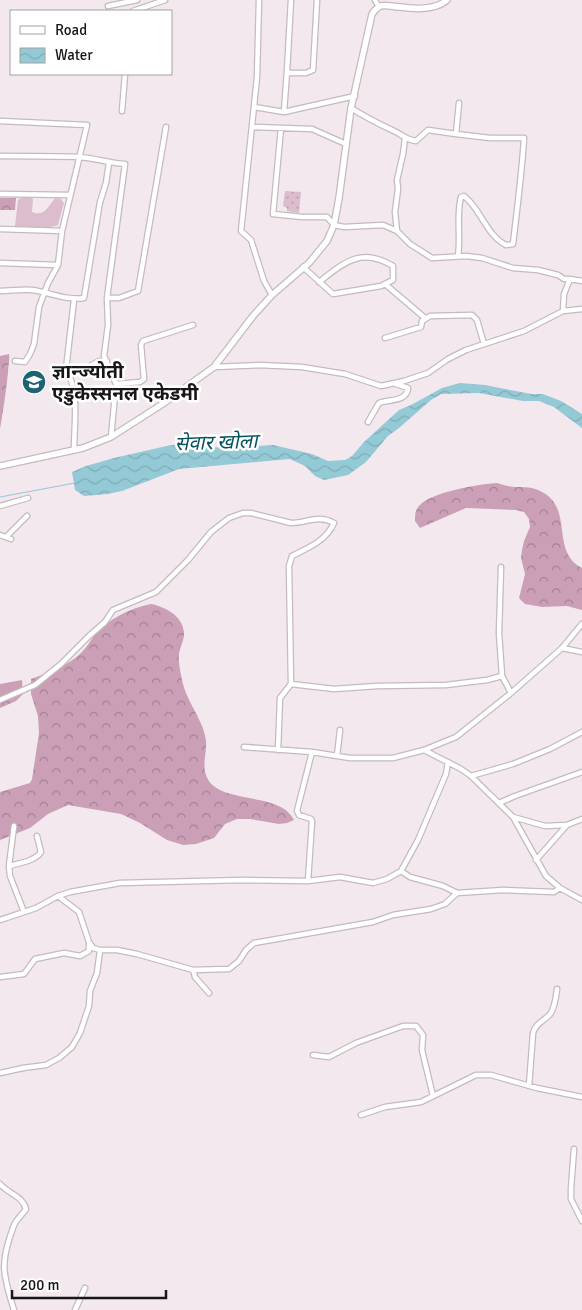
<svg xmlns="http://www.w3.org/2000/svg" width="582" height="1310" font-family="Signika,'Noto Sans Devanagari',sans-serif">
	<defs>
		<pattern id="forest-crowns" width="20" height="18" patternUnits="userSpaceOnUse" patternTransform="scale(1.25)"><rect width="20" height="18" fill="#cba0b7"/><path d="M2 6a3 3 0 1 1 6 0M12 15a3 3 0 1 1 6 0" fill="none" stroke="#a48194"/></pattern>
		<pattern id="park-dots" width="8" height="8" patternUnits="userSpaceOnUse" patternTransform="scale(1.25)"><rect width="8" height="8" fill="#dcbdcd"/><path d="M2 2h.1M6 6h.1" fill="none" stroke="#bca2af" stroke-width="1.8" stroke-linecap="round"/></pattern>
		<pattern id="water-waves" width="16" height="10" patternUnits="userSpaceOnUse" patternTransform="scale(1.25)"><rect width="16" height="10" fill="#94c9d6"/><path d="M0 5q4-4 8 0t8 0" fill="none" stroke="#7facb7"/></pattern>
	</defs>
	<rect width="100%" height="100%" fill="#f3e8ee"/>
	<!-- grass -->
	<path fill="#dcbdcd" d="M27 196 33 199 32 212C44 217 48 207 55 198L61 199 64 203 58 225 47 228 15 226C16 217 17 209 18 200L22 197Z"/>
	<!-- forest -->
	<path fill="url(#forest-crowns)" d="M0 198H16L15 210H0Z
		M9 354C10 361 8 366 8 373 6 392 3 411 0 429V356Z
		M497 483C504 485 510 487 517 487 522 487 528 487 532 488 579 501 547 550 582 568V610L567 606 542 607 525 604 519 598 525 574 521 558 522 550 524 541 530 527 529 519 524 512 516 510 466 508 420 528 415 521C415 516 415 510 419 506 430 492 480 484 497 483Z
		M151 604C165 607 182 615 184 632 185 638 180 647 179 654 178 663 181 675 183 684 188 704 204 721 206 741 207 752 202 764 206 775 216 806 280 790 294 820L287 823 279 824 250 819H237L225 824 214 838 196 844 183 845 167 840 140 823 121 814 68 805 48 814 30 828 0 840V792L30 783 32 779 39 733 38 716 31 694V679C49 672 68 666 82 652 87 647 90 641 94 636 110 618 128 609 151 604Z
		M22 680 23 694 16 701 0 708V684Z"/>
	<!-- park -->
	<path fill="url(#park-dots)" d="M285 191 301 192 299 213 287 211V208L283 206Z"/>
	<!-- water -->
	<path fill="url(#water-waves)" d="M460 383 485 385 531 394H543L561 401 582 414V428L554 407 539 401H523L479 393 441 394 431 400 399 428 388 436 366 462 348 475 324 480 315 476 305 466 290 459 179 469 122 491 107 494 84 496 75 490 72 472 86 466 114 458 171 445 229 448 273 445 312 454 328 461 345 460 352 456 364 442 399 410 411 405 442 388Z"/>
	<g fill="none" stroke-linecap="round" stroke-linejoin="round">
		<!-- stream -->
		<path stroke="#94c9d6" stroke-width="1" d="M0 497 75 483"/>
		<!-- street casing -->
		<g stroke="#c4babf" stroke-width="7">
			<path id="street" d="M259 0 257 77 241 231 251 240 264 281 272 295
				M291 0 287 71 289 73H306L313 70 317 0
				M375 0 379 7
				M108 6 137 0
				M133 11 165 0
				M254 107 284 112 355 96
				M351 108C365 117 379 124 394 131 403 135 406 140 416 141L428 130 456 134 459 103
				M122 111 125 74
				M284 112 287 71
				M0 121 87 125 62 231 58 265 48 283 39 307 34 344 30 354 25 362 15 361
				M252 127 312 129 346 144
				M281 128 273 214 302 217H327L334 225 344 227 383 225 397 231 410 244 432 258 466 256 482 258 513 268 538 270 558 275 564 279H570
				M456 134 490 138H524C522 173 517 209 513 244L506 245C486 235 481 209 464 196L461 197C456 215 461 237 458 256
				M0 156C26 156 53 156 79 157 94 158 109 163 125 164L107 298 108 325 104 356 116 384 140 382 144 379 141 345 143 341 193 325
				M0 194 70 195
				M0 229 62 231
				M397 231 395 212 398 189 397 180 403 154 405 138
				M0 263 58 265
				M303 267 333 294 381 286 393 280V266C361 247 345 262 319 282
				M385 284 425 318
				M0 291C11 291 22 289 32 290 49 292 67 301 84 298L100 202 106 183 109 163
				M107 298H119L138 291 166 127
				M74 300 66 369 86 368 99 361H107
				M563 311 564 294 570 279 582 281
				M385 338 421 327 422 321 430 316 472 315 477 320 484 344
				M214 367 259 365 302 367 345 374 381 386 404 381 428 373 448 359 466 350 524 331 563 311 582 309
				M66 369C80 393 74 423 74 450
				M368 422 379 403C389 399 407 402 408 388L396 384
				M111 437 116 384
				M0 506 28 498
				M0 535 11 539
				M6 537 27 516
				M501 567 499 633 502 676 511 693
				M562 648 582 652
				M291 684 334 689 377 686 446 685 487 680 502 676
				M0 700 35 685 61 664 89 636 105 622 113 610 156 592 188 560 211 532 229 518 243 513H251L291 523C307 523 318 514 334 523 326 541 308 548 292 556L289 566 291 684 280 698 278 750
				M244 747 312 752 350 758H393L424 750 456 737 511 693 562 648 582 624
				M424 750 461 769 471 776 513 817 546 876 560 888 582 900
				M337 756 340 730
				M471 776 513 764 550 749 582 732
				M499 803 515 796 582 772
				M513 817 545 826 567 825 582 819
				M14 826 9 866 10 876 24 912
				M536 860 567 825
				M9 866C20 863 35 861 41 852L37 836
				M401 871 410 877 443 886 457 893 503 890 554 892 560 888
				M308 881 312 821 311 819 299 815 297 811 312 752
				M58 896 79 912 89 942 93 948 100 950H117L137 954 193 970 229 969 239 961 246 950 254 943 373 922 393 915 431 909 445 904 457 893
				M0 920 36 908 58 896 70 892 120 883 242 880 308 881 340 877 373 883 387 879 401 871 418 840 446 774 448 762
				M193 970 195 977 209 993
				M0 977 24 974 35 959 64 953 80 956 89 951V942
				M313 1055 329 1057 356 1043 403 1026H416L423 1035 422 1050 433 1096
				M0 1073 23 1068 46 1065 59 1058 72 1047 80 1033 89 1006 90 991 97 973 100 950
				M529 1086 533 1033C536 1022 545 1021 551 1013 555 1006 556 997 557 989
				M361 1115 385 1107 421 1102 476 1075H491L537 1088 582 1097
				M574 1149 571 1188V1199L582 1221
				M0 1184C8 1194 22 1195 26 1209 22 1215 17 1219 14 1225 0 1262 2 1272 14 1310
				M75 1310 85 1288"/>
		</g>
		<!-- secondary casing -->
		<g stroke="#c4babf" stroke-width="8">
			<path id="secondary" d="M0 466 83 448 111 437 161 405 214 367 253 316 272 295 309 263 327 241 334 225 339 198 351 108 372 14C374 11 377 8 380 6 386 4 394 7 400 7 414 9 436 10 447 0"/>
		</g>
		<!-- street -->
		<use href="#street" stroke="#fff" stroke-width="4.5"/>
		<!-- secondary -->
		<use href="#secondary" stroke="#fff" stroke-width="5.5"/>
	</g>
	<!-- icons -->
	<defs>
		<g id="school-disc" transform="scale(1.25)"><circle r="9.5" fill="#1c6473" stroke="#fff"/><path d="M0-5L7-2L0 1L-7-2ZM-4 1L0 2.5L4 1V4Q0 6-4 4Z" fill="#fff"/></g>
	</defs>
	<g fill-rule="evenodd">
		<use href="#school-disc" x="34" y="382"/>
	</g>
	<g text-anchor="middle" stroke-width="5" stroke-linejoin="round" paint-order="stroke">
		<!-- poi labels -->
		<g font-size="19" font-weight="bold" fill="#191618" stroke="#fff" text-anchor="start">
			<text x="52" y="378">ज्ञान्ज्योती<tspan x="52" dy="22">एडुकेस्सनल एकेडमी</tspan></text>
		</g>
		<!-- water labels -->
		<g font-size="20" font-style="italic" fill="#025260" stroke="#fff">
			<text transform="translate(216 442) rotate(-2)" y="7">सेवार खोला</text>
		</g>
	</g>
	<!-- legend -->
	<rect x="10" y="10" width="162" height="65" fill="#ffffff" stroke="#a3a2a3"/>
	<rect x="20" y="26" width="25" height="8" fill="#ffffff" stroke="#a3a2a3"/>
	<text x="55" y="35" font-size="15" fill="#191618">Road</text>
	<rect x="20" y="48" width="25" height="15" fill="url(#water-waves)" stroke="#a3a2a3"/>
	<text x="55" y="60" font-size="15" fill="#191618">Water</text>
	<!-- scale -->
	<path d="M12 1290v8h154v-8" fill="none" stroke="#191618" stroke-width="2.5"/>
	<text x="20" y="1290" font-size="15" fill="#191618" stroke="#ffffff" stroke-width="4" paint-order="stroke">200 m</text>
</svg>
